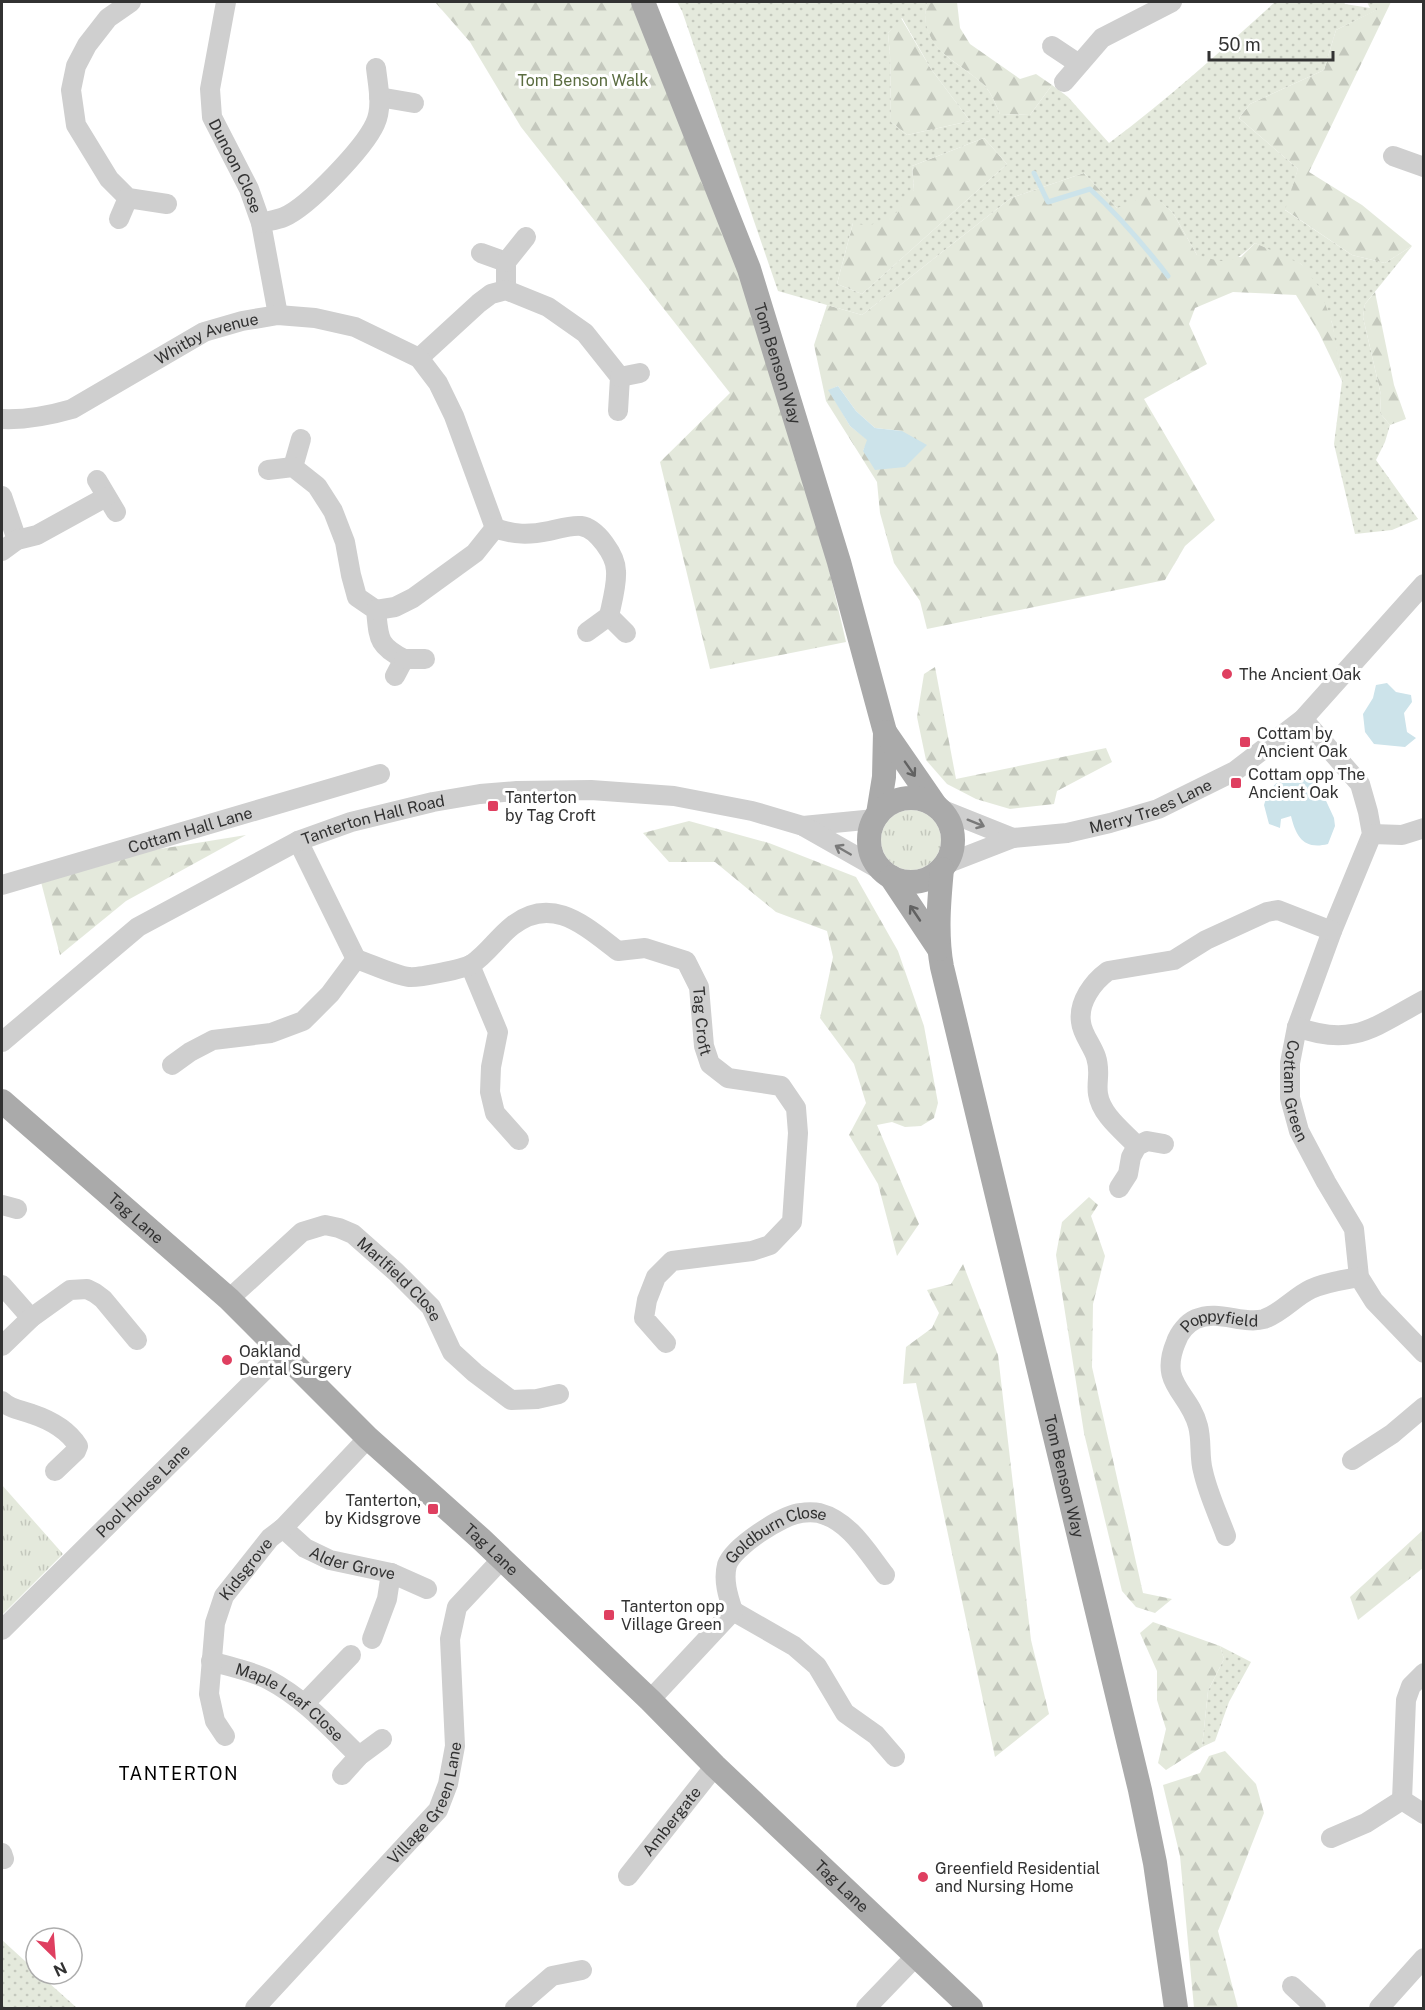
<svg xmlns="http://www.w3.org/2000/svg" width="1425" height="2010" font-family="'Public Sans',sans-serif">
	<defs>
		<pattern id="grass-tufts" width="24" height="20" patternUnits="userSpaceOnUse" patternTransform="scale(1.5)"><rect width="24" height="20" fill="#e4e9dc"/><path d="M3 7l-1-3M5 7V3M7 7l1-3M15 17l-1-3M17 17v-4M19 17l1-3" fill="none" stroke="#c4c8bd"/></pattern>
		<pattern id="forest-firs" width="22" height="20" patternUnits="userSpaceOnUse" patternTransform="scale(1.5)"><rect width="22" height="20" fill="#e4e9dc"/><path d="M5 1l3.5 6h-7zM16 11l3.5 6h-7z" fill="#c4c8bd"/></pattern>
		<pattern id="park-dots" width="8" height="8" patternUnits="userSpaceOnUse" patternTransform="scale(1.5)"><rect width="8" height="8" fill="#e4e9dc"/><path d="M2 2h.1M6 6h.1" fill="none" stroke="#c4c8bd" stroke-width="1.8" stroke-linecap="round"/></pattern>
	</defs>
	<rect width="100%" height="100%" fill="#fff"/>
	<!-- grass -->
	<path fill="url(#grass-tufts)" d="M881 840a30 30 0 1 1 60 0a30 30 0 1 1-60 0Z
		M2 1485 63 1554 2 1615Z"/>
	<!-- forest -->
	<path fill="url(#forest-firs)" fill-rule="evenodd" d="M435 2H631L645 30 746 279 828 565 846 642 710 669 660 462 730 393 521 127 470 42Z
		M927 2H957L960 28 970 44 1020 79 1036 74 1052 85 1030 115 1000 114C996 105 991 92 984 85 958 60 916 49 927 2Z
		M1376 2H1391L1309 172 1362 205 1412 246 1385 263 1352 255 1284 209 1298 169 1239 118 1250 104 1324 70 1336 30 1376 10Z
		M901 18 931 69 970 121 907 135 891 122 890 55 888 33Z
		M984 138 1007 164 862 294 837 284 853 223 914 190 912 166Z
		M1084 173 1117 208 1143 185 1173 213 1197 255 1241 257 1255 243C1267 248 1292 257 1301 264 1332 289 1336 345 1342 381L1319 333 1296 295 1233 292 1195 308 1189 324 1207 364 1144 399 1215 520 1185 546 1165 580 927 629 920 601 894 563 880 513 877 482 826 401 814 345 827 305 862 315 1011 198ZM838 386 856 411 875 428 902 431 863 451 868 440 850 426 829 390Z
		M1375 292 1394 385 1406 419 1390 425 1380 413 1381 395 1363 317 1365 304Z
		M935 667 956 779 1106 748 1112 762 1057 791 1054 804 1010 809 976 799 947 784 926 760 917 717 924 674Z
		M689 821 769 843 856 877 898 951 924 1026 938 1103 934 1118 921 1126 905 1127 892 1122 877 1125 919 1224 897 1256 878 1184 849 1135 866 1103 854 1064 820 1018 833 957 827 931 776 912 715 862H669L643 833Z
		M246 835 126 901 60 955 41 882 129 854Z
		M1089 1197 1098 1205 1091 1216 1105 1256 1093 1304 1092 1367 1143 1593 1172 1599 1155 1613 1136 1607 1122 1591 1084 1433 1056 1255 1062 1222Z
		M963 1264 998 1355 1031 1640 1049 1714 995 1757 916 1383 903 1384 906 1347 932 1328 939 1313 927 1290 951 1284Z
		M1423 1530V1568L1358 1620 1350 1597Z
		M1153 1622 1220 1646 1224 1659 1208 1691 1202 1747 1166 1770 1158 1763 1166 1729 1157 1700V1671L1140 1633Z
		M1225 1751 1256 1784 1264 1813 1218 1931 1238 2008H1194L1180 1856 1163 1785 1200 1773 1209 1756Z"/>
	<!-- park -->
	<path fill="url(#park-dots)" fill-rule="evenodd" d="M677 2H927C917 49 958 60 984 85 991 92 996 105 1000 114L1030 115 1052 85 1068 97 1109 143C1168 99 1221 51 1275 2H1344L1345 4 1370 8 1367 2H1376L1377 10 1336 30 1324 70 1250 104 1239 118 1298 169 1285 210 1352 255 1385 263 1412 246 1365 304 1363 317 1381 395 1380 413 1390 425 1385 442 1376 460 1418 519 1392 530 1355 534 1334 444 1342 381 1332 323 1319 287 1301 264 1255 243C1232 265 1227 264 1197 255L1173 213 1143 186 1135 201 1117 208 1084 173 1011 198 862 315 778 291 682 11ZM902 18 931 69 970 121 907 135 891 122 890 55 888 33ZM984 138 1007 164 862 294 837 284 853 223 869 226 896 213 914 190 912 166Z
		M1220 1646 1251 1662 1229 1702 1215 1741 1202 1747 1208 1691 1224 1659Z
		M2 1940 36 1971V1974H39L77 2008H2Z"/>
	<!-- water -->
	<path fill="#cce3ea" d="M838 386 856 411 875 428 902 431 927 445 905 467 875 470 863 451 867 440 850 426 828 390Z
		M1387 683 1396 692 1411 695 1412 702 1404 713 1407 732 1416 738 1405 747 1374 744 1365 732 1363 714 1373 698 1376 685Z
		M1296 774 1310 777 1321 790 1334 818 1335 826 1328 844C1304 850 1296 837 1291 816L1281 819 1280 828 1269 824 1264 805 1268 792 1281 778Z"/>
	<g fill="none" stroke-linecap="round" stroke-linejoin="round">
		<!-- stream -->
		<path stroke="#cce3ea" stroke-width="5" d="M1034 173 1048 202 1090 189C1119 216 1144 245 1168 276"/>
		<!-- minor -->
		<g stroke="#cfcfcf" stroke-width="20">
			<path d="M131 2 108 18 87 45 76 66 71 90 76 125 109 179 128 198 167 204"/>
			<path id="s1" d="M226 2 210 89 212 117 249 189 261 223 278 315"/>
			<path d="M1052 46 1079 64"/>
			<path d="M1064 82 1102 38 1172 2"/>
			<path d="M379 97 414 103"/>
			<path d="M1393 156 1424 167"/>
			<path d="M119 219 128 198"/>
			<path d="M261 223C268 221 277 220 284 217 308 207 364 148 375 124 383 107 378 86 376 68"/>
			<path d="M481 253 506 262V290"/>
			<path d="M506 262 526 237"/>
			<path d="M419 358 479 303 491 294 506 290 548 307 585 333 620 377 618 411"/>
			<path d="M620 377 640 373"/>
			<path id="s2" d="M2 419C26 420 48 416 72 409L204 332 242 321 278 315 315 318 355 327 419 358 438 383 454 416 495 528C514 535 529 535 549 531 559 529 570 525 581 526 597 528 616 556 616 571 617 585 612 602 609 616L626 633"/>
			<path d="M293 467 301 439"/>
			<path d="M268 470 293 467 317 486 333 511 345 542 351 575 357 597 376 610C379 638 377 645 404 659L395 676"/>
			<path d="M97 480 116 512"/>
			<path d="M2 496 17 540"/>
			<path d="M2 551 17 540 37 535 106 497"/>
			<path d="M376 610 395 607 413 598 475 553 495 528"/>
			<path d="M587 632 609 616"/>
			<path d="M404 659H425"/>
			<path id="s3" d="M1303 719 1360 784 1368 812 1372 834 1332 931 1297 1027 1290 1063V1098L1299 1131 1326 1182 1354 1229 1359 1277 1374 1301 1424 1353"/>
			<path d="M938 808 1013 838"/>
			<path d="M803 826 875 819"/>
			<path d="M1372 834 1402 835 1424 828"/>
			<path d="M298 841 356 959"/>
			<path id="s4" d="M946 864 1013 838 1067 833 1110 823 1158 809 1235 771 1303 719 1424 584"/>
			<path id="s5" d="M2 885 380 774"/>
			<path d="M470 965 498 1032 491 1067 490 1092 495 1113 519 1140"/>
			<path d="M1297 1027C1354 1048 1375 1026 1424 1000"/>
			<path id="s6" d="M2 1042 138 927 298 841 351 822 433 802 480 794 517 791 591 790 674 796 752 811 803 826 884 872"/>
			<path id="s7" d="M172 1065 190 1052 213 1040 271 1033 303 1021 330 994 356 959C369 963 396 976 409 977 418 978 464 969 472 964 487 954 498 937 512 926 552 894 586 927 618 951L645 948 686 961 699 987 704 1046 710 1064 728 1078 781 1086 796 1108 798 1133 792 1222 770 1245 752 1251 672 1261 656 1277 647 1300 644 1318 666 1343"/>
			<path d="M1137 1146C1123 1131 1101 1115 1098 1094 1096 1081 1101 1072 1096 1057 1092 1045 1082 1034 1081 1022 1078 1002 1093 982 1108 971L1174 960 1206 940 1267 912 1278 910 1332 931"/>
			<path d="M1119 1188 1128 1174 1131 1157 1137 1146 1147 1141 1164 1144"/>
			<path d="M2 1205 17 1209"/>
			<path d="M2 1285 31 1318"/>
			<path id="s8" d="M229 1299 302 1232 325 1225 339 1228 353 1234 396 1272 431 1307 452 1352 475 1373 511 1400 537 1399 559 1394"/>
			<path d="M2 1346 31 1318 70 1290 87 1289 95 1293 103 1299 137 1340"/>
			<path d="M2 1401C10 1409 21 1410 32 1414 50 1420 68 1430 78 1446L76 1451 55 1471"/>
			<path d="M1352 1460 1392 1434 1424 1407"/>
			<path id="s9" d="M283 1528 305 1548 330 1560 391 1573 427 1589"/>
			<path id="s10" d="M1226 1536C1218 1514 1208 1494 1203 1471 1199 1457 1202 1441 1198 1426 1189 1391 1158 1385 1176 1342 1179 1333 1187 1323 1196 1319 1218 1309 1243 1325 1264 1319 1282 1313 1294 1297 1311 1289 1326 1282 1343 1280 1359 1277"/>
			<path d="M733 1611 794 1646 817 1666 845 1713 876 1735 895 1757"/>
			<path id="s11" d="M2 1630 283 1352"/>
			<path d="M372 1639 387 1599 391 1573"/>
			<path id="s12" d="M211 1661C230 1667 252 1671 269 1680 305 1699 331 1729 359 1756"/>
			<path id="s13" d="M650 1700 733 1611C728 1596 723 1580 727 1565 733 1547 782 1515 801 1513 806 1512 815 1512 819 1513 850 1521 867 1552 885 1575"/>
			<path d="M305 1703 351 1655"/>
			<path id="s14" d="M225 1736 215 1721 209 1694 215 1623 224 1596 270 1538 283 1528 368 1438"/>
			<path d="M342 1775 359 1756 382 1739"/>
			<path d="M1402 1800 1406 1700 1411 1686 1424 1673"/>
			<path d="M1331 1838 1366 1823 1402 1800 1424 1814"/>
			<path d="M2 1853 4 1859"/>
			<path id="s15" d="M628 1876 715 1766"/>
			<path d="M1292 1986 1316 2008"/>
			<path id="s16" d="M255 2008 438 1810 448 1784 455 1746 450 1639 457 1607 501 1560"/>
			<path d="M515 2008 552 1976 582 1970"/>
			<path d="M866 2008 915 1957"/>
			<path d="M1379 2008 1424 1958"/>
		</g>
		<!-- major -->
		<g stroke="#aaa" stroke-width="24">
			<path id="s17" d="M643 2 749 269 839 562 885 732 884 777 878 814"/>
			<path d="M885 732 936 806"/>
			<circle cx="911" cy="840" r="42"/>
			<path id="s18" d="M942 869C939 901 936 935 942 967L1140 1790 1155 1863 1176 2008"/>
			<path d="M891 877 939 949"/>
			<path id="s19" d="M2 1101 229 1299 368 1438 481 1539 650 1700 715 1766 971 2008"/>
		</g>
	</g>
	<!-- one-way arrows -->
	<defs><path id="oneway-shaft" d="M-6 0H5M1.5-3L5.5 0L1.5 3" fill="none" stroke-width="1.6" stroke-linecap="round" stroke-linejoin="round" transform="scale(1.5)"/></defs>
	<g stroke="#626262">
		<use href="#oneway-shaft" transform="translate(910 769) rotate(55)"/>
		<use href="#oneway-shaft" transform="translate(915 913) rotate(-124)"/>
	</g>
	<g stroke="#797979">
		<use href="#oneway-shaft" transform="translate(976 823) rotate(22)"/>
		<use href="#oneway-shaft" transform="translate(843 850) rotate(-150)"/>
	</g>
	<!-- markers -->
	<g fill="#df3f60" stroke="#fff" stroke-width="2">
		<circle cx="1227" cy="674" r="6"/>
		<rect x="1239" y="736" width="12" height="12" rx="3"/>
		<rect x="1230" y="777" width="12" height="12" rx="3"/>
		<rect x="487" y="800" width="12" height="12" rx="3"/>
		<circle cx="227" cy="1360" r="6"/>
		<rect x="427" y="1503" width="12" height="12" rx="3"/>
		<rect x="603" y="1609" width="12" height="12" rx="3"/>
		<circle cx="923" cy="1877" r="6"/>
	</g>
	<g text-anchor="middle" stroke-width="6" stroke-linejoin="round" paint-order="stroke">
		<!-- park labels -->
		<g font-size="16" fill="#5b6d41" stroke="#fff">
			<text x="583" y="86">Tom Benson Walk</text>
		</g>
		<!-- street labels -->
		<g font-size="16" fill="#323232" stroke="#fff">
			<text dy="6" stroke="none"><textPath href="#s1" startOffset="171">Dunoon Close</textPath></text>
			<text dy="6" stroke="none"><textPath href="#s2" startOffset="224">Whitby Avenue</textPath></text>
			<text dy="6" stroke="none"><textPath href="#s17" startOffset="386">Tom Benson Way</textPath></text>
			<text dy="6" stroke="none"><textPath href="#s4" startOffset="214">Merry Trees Lane</textPath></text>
			<text dy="6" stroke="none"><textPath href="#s6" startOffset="438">Tanterton Hall Road</textPath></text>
			<text dy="6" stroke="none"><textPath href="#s5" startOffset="196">Cottam Hall Lane</textPath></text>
			<text dy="6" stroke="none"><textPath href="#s7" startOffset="652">Tag Croft</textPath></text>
			<text dy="6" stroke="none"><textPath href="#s3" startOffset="410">Cottam Green</textPath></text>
			<text dy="6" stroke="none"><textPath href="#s19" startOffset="178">Tag Lane</textPath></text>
			<text dy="6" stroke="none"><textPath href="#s8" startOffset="218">Marlfield Close</textPath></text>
			<text dy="6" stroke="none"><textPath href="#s10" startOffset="260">Poppyfield</textPath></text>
			<text dy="6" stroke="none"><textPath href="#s18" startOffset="622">Tom Benson Way</textPath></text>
			<text dy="6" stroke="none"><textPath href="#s11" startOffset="198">Pool House Lane</textPath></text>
			<text dy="6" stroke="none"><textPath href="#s13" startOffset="230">Goldburn Close</textPath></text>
			<text dy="6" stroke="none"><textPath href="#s19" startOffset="664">Tag Lane</textPath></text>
			<text dy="6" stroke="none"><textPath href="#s9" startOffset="80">Alder Grove</textPath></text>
			<text dy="6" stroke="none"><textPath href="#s14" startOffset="180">Kidsgrove</textPath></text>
			<text dy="6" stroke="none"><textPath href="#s12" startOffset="90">Maple Leaf Close</textPath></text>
			<text dy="6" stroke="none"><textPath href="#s16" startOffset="270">Village Green Lane</textPath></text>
			<text dy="6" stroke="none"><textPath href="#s15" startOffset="70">Ambergate</textPath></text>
			<text dy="6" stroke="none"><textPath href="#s19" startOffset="1150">Tag Lane</textPath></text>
		</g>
		<!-- poi labels -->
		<g font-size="16" fill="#323232" stroke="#fff" text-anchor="start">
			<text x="1239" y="680">The Ancient Oak</text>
			<text x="1257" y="739">Cottam by<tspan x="1257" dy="18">Ancient Oak</tspan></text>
			<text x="1248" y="780">Cottam opp The<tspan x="1248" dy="18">Ancient Oak</tspan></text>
			<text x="505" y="803">Tanterton<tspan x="505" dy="18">by Tag Croft</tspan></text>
			<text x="239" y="1357">Oakland<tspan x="239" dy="18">Dental Surgery</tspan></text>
			<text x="421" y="1506" text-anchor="end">Tanterton,<tspan x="421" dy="18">by Kidsgrove</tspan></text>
			<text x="621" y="1612">Tanterton opp<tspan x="621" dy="18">Village Green</tspan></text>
			<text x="935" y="1874">Greenfield Residential<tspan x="935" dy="18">and Nursing Home</tspan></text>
		</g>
		<!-- neighbourhood labels -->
		<g font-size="18" letter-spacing="1.5" fill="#000" stroke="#fff">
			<text x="179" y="1780">TANTERTON</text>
		</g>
	</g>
	<!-- border -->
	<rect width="1425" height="2010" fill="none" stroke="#323232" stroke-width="6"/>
	<!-- north arrow -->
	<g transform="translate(54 1956) rotate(155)"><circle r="28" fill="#ffffff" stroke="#adadad" stroke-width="1.5"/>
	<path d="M0-4.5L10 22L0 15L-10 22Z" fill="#df3f60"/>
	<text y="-9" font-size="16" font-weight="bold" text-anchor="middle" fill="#323232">N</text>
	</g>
	<!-- scale -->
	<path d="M1209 51v9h124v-9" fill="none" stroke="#323232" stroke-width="3"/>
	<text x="1218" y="51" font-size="18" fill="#323232" stroke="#ffffff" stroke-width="4.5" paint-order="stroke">50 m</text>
</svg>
